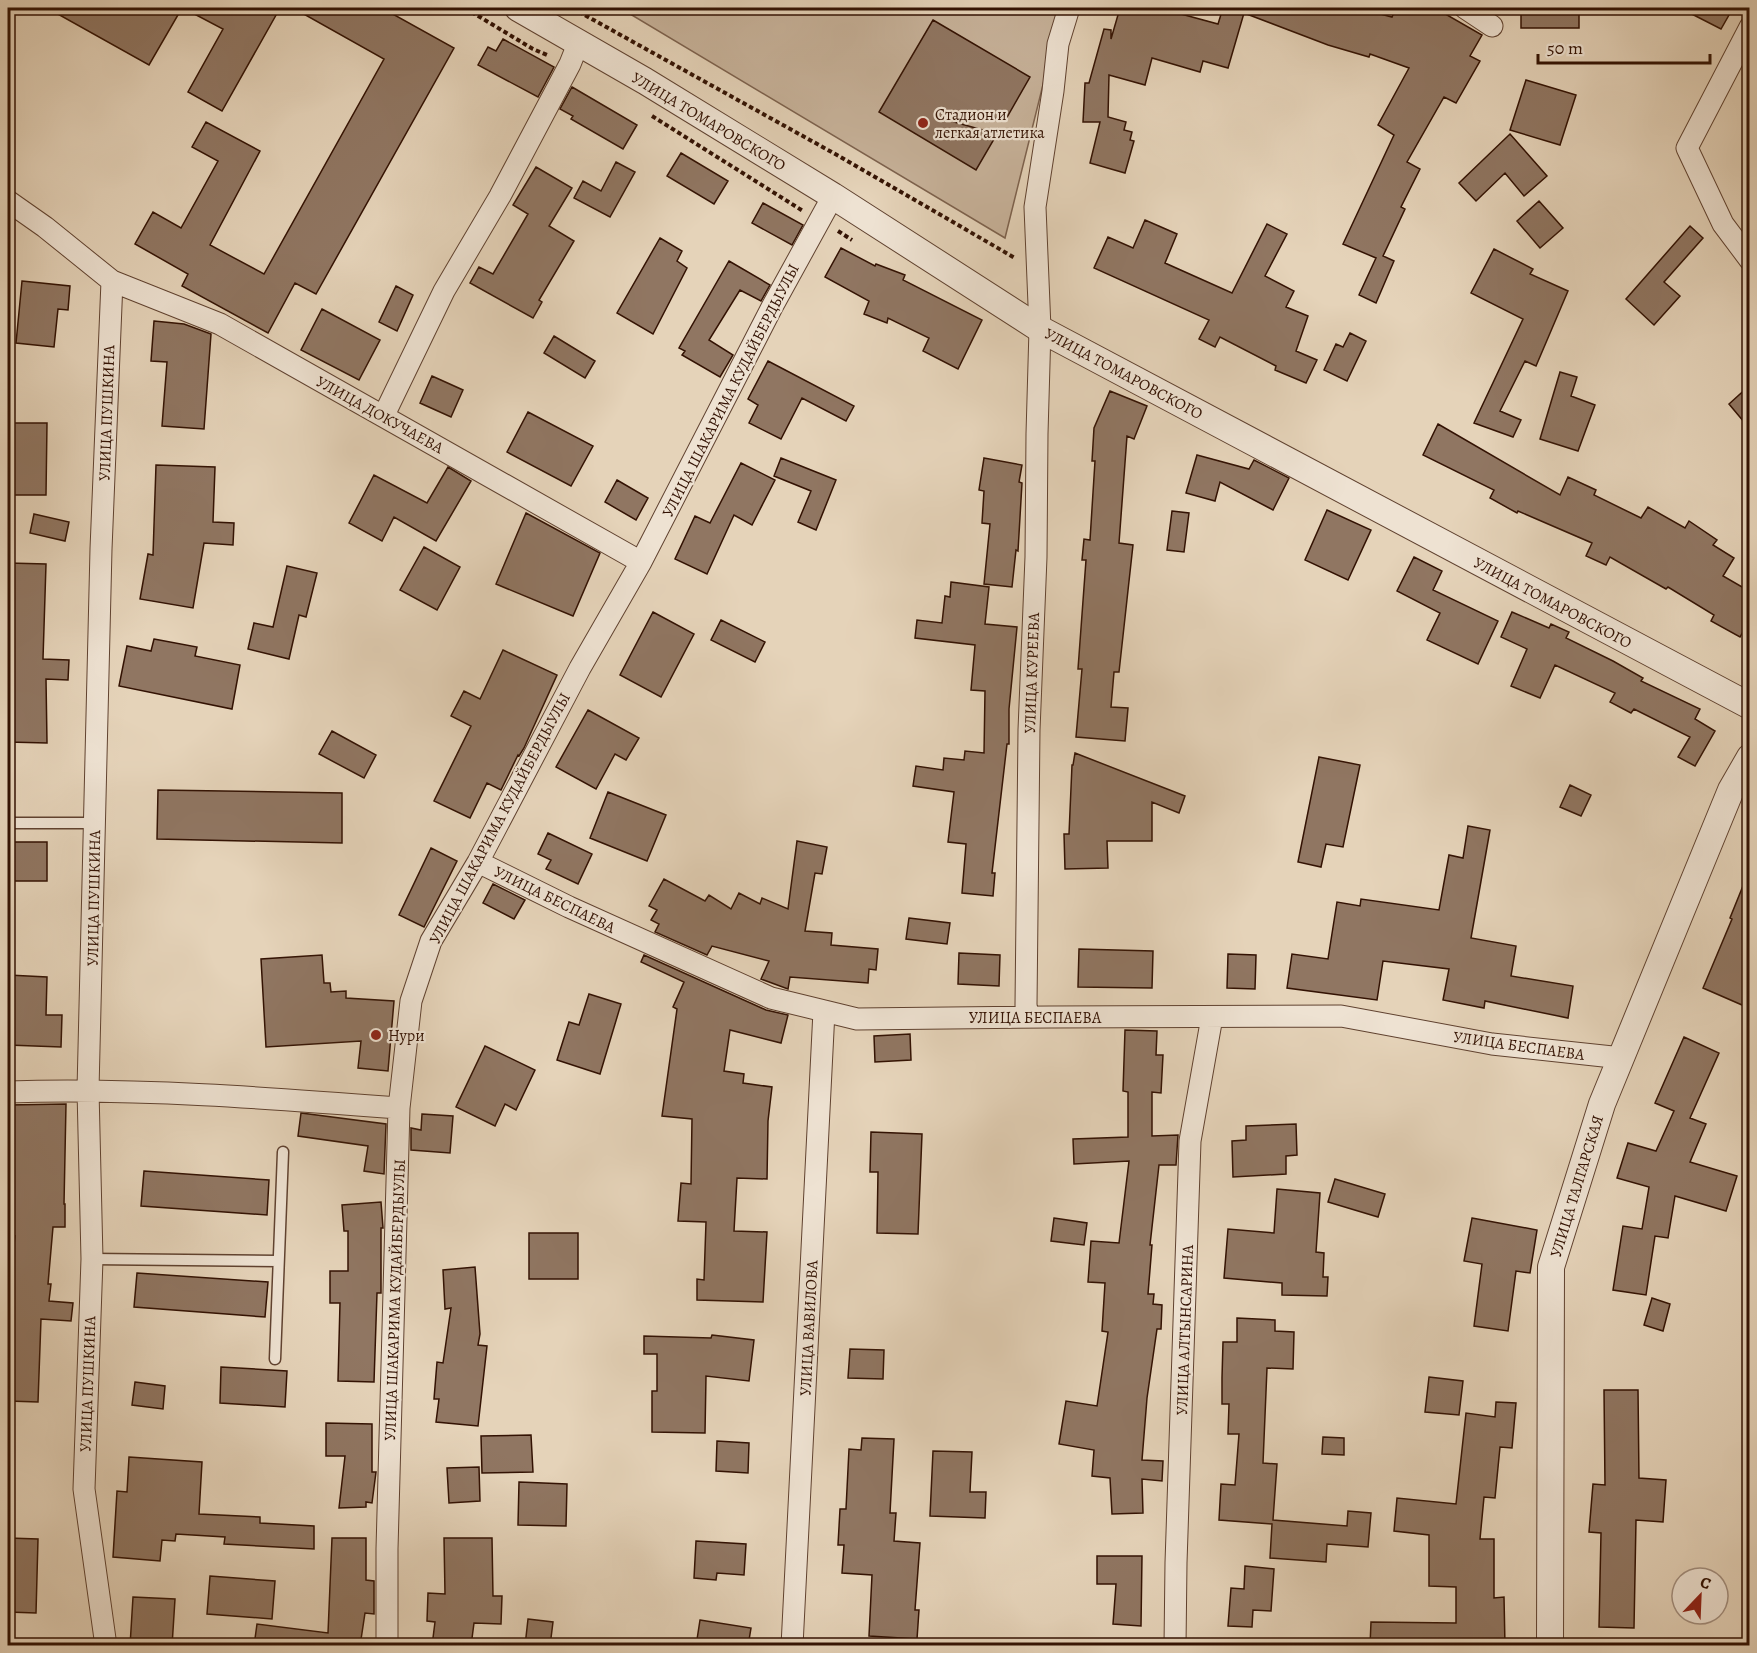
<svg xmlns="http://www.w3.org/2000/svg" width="1757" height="1653" font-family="Alegreya,serif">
	<rect width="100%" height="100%" fill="#e5d3b9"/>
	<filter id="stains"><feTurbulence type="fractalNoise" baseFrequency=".00333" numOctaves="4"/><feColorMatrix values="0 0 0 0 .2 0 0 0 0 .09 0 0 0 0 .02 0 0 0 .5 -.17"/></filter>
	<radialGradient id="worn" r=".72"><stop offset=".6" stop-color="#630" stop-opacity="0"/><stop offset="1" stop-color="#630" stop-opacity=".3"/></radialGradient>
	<!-- green -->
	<path fill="#c7b29a" stroke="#7d624e" stroke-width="1.5" d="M620 8H1062L1005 238Z"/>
	<!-- building -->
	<path fill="#907662" stroke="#331203" stroke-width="1.5" d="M47 8H182L149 65Z
		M183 8H280L222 111 188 92 223 29Z
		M293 8H382L454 48 316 294 295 283 268 333 182 286 188 274 135 244 153 212 181 228 218 161 192 147 206 122 260 151 210 245 264 274 384 59Z
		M1120 8H1159L1218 24 1223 8H1358L1392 17 1396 8H1435L1482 35 1470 56 1480 61 1456 103 1444 97 1407 162 1420 169 1401 207 1405 209 1383 256 1394 261 1376 303 1359 295 1376 258 1343 244 1394 135 1378 125 1409 68 1370 54 1369 57 1328 45 1244 13 1228 68 1203 61 1200 72 1152 58 1145 85 1109 75 1108 117 1126 122 1124 130 1132 132 1130 140 1134 141 1125 173 1090 163 1100 122H1083L1085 83H1089L1104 29 1111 30V39Z
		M1551 8H1579V28H1521V11H1551Z
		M1680 8H1733L1721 29Z
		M933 20 1030 77 1006 119 955 117 954 122 997 134 976 170 879 112Z
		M503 39 554 67 538 97 478 65 488 47 496 51Z
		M1526 80 1576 95 1560 145 1510 130Z
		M572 87 637 125 623 149 571 119 573 116 560 109Z
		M1510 134 1547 176 1524 196 1505 173 1476 201 1459 183Z
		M681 153 728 181 714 204 667 176Z
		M616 162 635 172 610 217 574 198 583 181 601 191Z
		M536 167 572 188 549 226 574 241 539 300 542 302 533 318 470 283 479 267 493 274 528 214 513 205Z
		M1539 201 1563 228 1540 248 1517 221Z
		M763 203 803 225 792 245 752 223Z
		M1145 220 1177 234 1165 263 1232 293 1267 224 1287 234 1265 276 1294 291 1286 307 1308 316 1296 351 1317 360 1306 383 1275 370 1276 366 1220 337 1215 347 1199 339 1209 320 1094 268 1108 237 1133 248Z
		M1690 226 1703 238 1664 282 1680 296 1654 325 1626 299Z
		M660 238 682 251 677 261 687 268 653 334 617 313Z
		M841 248 875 266 876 264 905 275 903 280 982 320 958 369 923 351 929 338 888 318 887 323 864 314 869 301 825 277Z
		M1494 249 1533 269 1530 274 1568 291 1536 366 1525 361 1500 411 1521 420 1513 437 1474 423 1523 319 1471 293Z
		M729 261 770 285 761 301 740 290 709 340 733 355 720 377 682 355 685 351 679 348Z
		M22 281 70 286 68 310 58 309 54 347 16 343Z
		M396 286 413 295 397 331 379 322Z
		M322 309 380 340 359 380 301 350Z
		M154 321 184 324 211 334 204 429 162 426 167 362 151 361Z
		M1350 333 1366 341 1347 381 1324 370 1336 344 1343 347Z
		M554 336 595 361 585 378 544 353Z
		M768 361 854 406 846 421 802 398 781 439 749 423 758 405 748 399Z
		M1560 372 1577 377 1571 396 1595 405 1578 451 1540 439Z
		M432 376 463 390 451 417 420 403Z
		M1749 386V428L1729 404Z
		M1110 391 1147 406 1134 439 1127 436 1119 543 1133 545 1119 672H1114L1111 707 1128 708 1125 741 1076 737 1082 669H1078L1086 560H1082L1084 539 1090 540 1095 461H1092L1094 428Z
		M528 412 593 446 571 486 507 452Z
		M8 423H47L46 495H8Z
		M1438 424 1560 495 1568 477 1596 490 1594 495 1641 518 1648 507 1685 528 1689 521 1717 540 1713 545 1734 558 1723 576 1749 591V621L1740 637 1711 621 1714 615 1668 587 1666 589 1610 557 1606 565 1586 556 1592 543 1518 511 1517 513 1490 498 1494 490 1423 455Z
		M1197 455 1249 469 1254 460 1289 478 1273 510 1220 482 1215 501 1186 493Z
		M781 458 836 480 816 530 798 522 811 491 774 476Z
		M984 458 1022 465 1019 482 1022 483 1018 551 1016 550 1012 587 984 584 990 524 982 523 984 491 979 490Z
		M741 463 775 480 752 525 734 515 707 574 675 559 695 516 710 523Z
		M156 465 215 467 213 522 234 523 233 545 204 543 193 608 140 599 148 554 153 555Z
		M448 467 471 481 436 541 394 517 382 541 349 523 374 475 427 503Z
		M617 480 648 498 636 520 605 502Z
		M1327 510 1371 530 1348 580 1305 560Z
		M1172 511 1189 513 1184 552 1167 550Z
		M526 513 600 553 573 616 496 584Z
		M34 514 69 522 65 541 30 533Z
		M424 547 460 567 437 610 400 590Z
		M1414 557 1442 571 1433 590 1498 621 1478 664 1427 640 1440 613 1397 591Z
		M8 563 46 564 43 659 69 660 68 680 46 679 47 743 8 742Z
		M287 566 317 573 306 617 299 615 289 659 248 649 254 623 273 627Z
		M951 582 989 587 985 624 1017 627 1009 709V744H1007L992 873H995L993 896 962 893 966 844 948 842 954 792 913 786 916 766 943 770 944 758 964 760 965 751 984 753 985 691 971 690 975 645 915 638 917 620 942 623 945 596 950 597Z
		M653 612 694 634 661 697 620 675Z
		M1512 612 1549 628 1551 624 1569 632 1566 638 1613 661 1643 678 1641 681 1700 709 1695 719 1715 731 1695 766 1678 757 1690 737 1634 709 1631 713 1610 702 1615 693 1555 665 1540 698 1511 686 1527 649 1501 637Z
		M721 620 765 642 755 662 711 640Z
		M154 639 197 647 195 656 240 665 232 709 119 686 127 646 151 651Z
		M503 650 557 675 524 748 519 756 518 755 501 790 487 783 470 818 434 801 471 726 451 716 464 691 480 699Z
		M588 710 639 738 626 760 615 754 596 789 556 767Z
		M332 731 376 755 364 778 319 754Z
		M1075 753 1185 796 1179 813 1152 802V841H1107L1108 868 1065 869 1064 834H1069L1072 765H1073Z
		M1319 757 1360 765 1343 847 1326 844 1321 867 1298 862Z
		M1570 785 1591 795 1581 816 1560 807Z
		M158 790 342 793V843L157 839Z
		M608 792 666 815 647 861 590 838Z
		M1468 826 1490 830 1471 938 1516 946 1511 976 1573 986 1568 1018 1485 1001 1484 1008 1443 1000 1449 969 1383 961 1377 1000 1287 988 1292 954 1328 959 1337 902 1360 906 1361 899 1439 910 1449 855 1463 858Z
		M548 833 592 854 578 884 546 869 551 860 538 854Z
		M797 841 827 847 822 874 815 873 805 931 832 933 831 945 878 949 876 970 869 969 868 983 790 977 788 989 761 979 769 961 712 946 707 955 655 932 659 924 651 920 657 910 649 906 664 879 705 901 709 895 731 909 739 893 760 904 762 898 788 909Z
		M8 842H47V881H8Z
		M431 848 457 861 424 927 399 915Z
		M1749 871V1008L1703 988 1732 919 1730 918Z
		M493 884 525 900 514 919 483 903Z
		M909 918 950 923 947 944 906 939Z
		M1079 949 1153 951 1152 988 1078 987Z
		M959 953 1000 955 999 986 958 984Z
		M1228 954 1256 955 1255 989 1227 988Z
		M322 955 324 983H330L331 992 346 991V998L394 1001 388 1071 358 1068 361 1041 266 1047 261 959Z
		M644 955 766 1010 788 1015 781 1043 730 1030 724 1071 744 1074 743 1083 772 1087 768 1121 767 1179 737 1178 734 1231 767 1232 763 1302 697 1300V1279L704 1280 706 1222 678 1221 681 1183 691 1184 692 1119 662 1116 677 1009 673 1007 684 982 641 962Z
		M8 975 47 977 46 1015H62L61 1047 8 1045Z
		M589 994 621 1004 600 1074 557 1060 569 1022 579 1025Z
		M1125 1030 1157 1031 1156 1055H1163L1161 1093 1152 1092V1136L1178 1135 1176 1165H1159L1150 1245H1152L1148 1294H1154L1153 1304 1162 1305 1161 1329H1157L1147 1398 1142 1460 1163 1461 1162 1481 1142 1479 1143 1513 1112 1514 1110 1478 1092 1476 1094 1450 1059 1444 1066 1401 1097 1406 1108 1332 1102 1331 1105 1283 1088 1282 1091 1241 1119 1243 1129 1161 1074 1164 1073 1139 1128 1137V1092L1123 1091Z
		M910 1034 911 1060 875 1062 874 1036Z
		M1684 1037 1719 1053 1690 1118 1706 1124 1690 1162 1737 1176 1726 1211 1675 1196 1668 1238 1655 1236 1646 1295 1613 1290 1623 1226 1642 1229 1649 1187 1617 1178 1628 1143 1656 1151 1674 1111 1655 1103Z
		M485 1046 535 1070 516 1110 505 1104 495 1126 456 1107Z
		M66 1104 64 1204H65V1227H53L48 1284H51L49 1301 73 1303 71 1321 41 1319 38 1402 8 1401V1296L15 1236 8 1235V1105Z
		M301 1113 386 1124 384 1174 364 1171 368 1146 298 1136Z
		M422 1114 453 1116 450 1153 411 1150V1128L421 1130Z
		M1296 1124 1297 1155 1286 1156V1174L1233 1177 1232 1141 1246 1140V1126Z
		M871 1132 922 1134 918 1234 877 1233 878 1172H870Z
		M144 1171 269 1180 267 1215 141 1206Z
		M1335 1179 1385 1194 1378 1217 1328 1202Z
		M1277 1189 1320 1193 1316 1252 1324 1253 1323 1277H1328L1327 1296 1282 1295V1283L1224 1278 1228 1229 1274 1233Z
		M381 1202 383 1228H381V1293H377L374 1382 338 1381 340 1303H330V1271H348V1231H344L342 1205Z
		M1054 1218 1087 1223 1084 1245 1051 1241Z
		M1472 1218 1537 1230 1530 1273 1516 1271 1508 1331 1474 1326 1482 1264 1464 1261Z
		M529 1233H578V1279H529Z
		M475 1267 480 1334 478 1345 487 1346 478 1426 436 1422 439 1399H434L437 1362 443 1363 451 1308 445 1309 443 1270Z
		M137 1273 268 1282 265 1317 134 1307Z
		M1652 1298 1670 1304 1663 1331 1644 1325Z
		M1237 1318 1275 1320V1331L1294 1332 1293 1369 1267 1368 1263 1463 1277 1464 1273 1520 1347 1526 1348 1511 1371 1513 1368 1547 1327 1544 1326 1562 1270 1558 1272 1524 1219 1520 1221 1484 1235 1485 1239 1434H1228L1229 1404H1222V1378L1223 1342H1237Z
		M712 1335 754 1340 749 1381 706 1376 705 1433 652 1432V1391H657V1354H644V1336L711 1338Z
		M850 1349 884 1350 883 1379 848 1378Z
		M221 1367 287 1371 285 1407 220 1403Z
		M1429 1377 1463 1381 1459 1415 1425 1412Z
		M135 1382 165 1386 163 1409 132 1405Z
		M1604 1390H1638L1639 1478 1666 1480 1663 1522 1636 1520 1634 1628 1599 1627 1601 1533 1589 1532 1593 1484 1605 1485Z
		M1496 1402 1516 1403 1512 1448 1500 1447 1495 1498 1484 1497 1480 1539H1494V1598L1504 1597 1505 1646H1370L1371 1622 1456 1623V1587L1429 1586V1535L1394 1531 1397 1498 1456 1504 1466 1413 1495 1417Z
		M326 1423 372 1424V1472H376L372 1503 366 1502V1507L339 1508 345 1456H326Z
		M531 1435 533 1472 482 1473 481 1436Z
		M1323 1437 1344 1438V1455L1322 1454Z
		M862 1438 894 1439 890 1513H896L894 1541 920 1543 915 1610H919L917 1639 869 1636 872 1575 842 1573 844 1545H838L840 1509H846L849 1449 861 1450Z
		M717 1441 749 1443 748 1473 716 1471Z
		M933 1451 972 1452 970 1492H986L985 1518 930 1516Z
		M129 1457 202 1462 199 1514 260 1517V1523L314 1526V1549L224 1544 225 1537 176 1534 175 1541 162 1540 160 1561 113 1557 117 1491 127 1492Z
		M479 1467 480 1501 449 1503 447 1468Z
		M519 1482 567 1484 566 1526 518 1525Z
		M8 1538 38 1539 36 1613 8 1612Z
		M332 1538H366V1580L374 1581V1614L365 1613 360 1646H254L257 1624 328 1633Z
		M444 1538H492L493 1596H502L501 1624 474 1623 471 1646H432L435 1622 427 1621 428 1593 445 1594Z
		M696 1541 746 1544 744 1575 717 1573 716 1580 694 1578Z
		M1097 1556H1142L1141 1626 1113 1624 1116 1584H1097Z
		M1245 1566 1274 1569 1271 1611 1253 1610 1252 1627 1228 1626 1231 1588 1244 1589Z
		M210 1576 275 1581 272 1619 207 1614Z
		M133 1597 175 1599 172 1646H130Z
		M528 1619 553 1622 550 1646H525Z
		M700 1620 751 1628 748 1646H696Z"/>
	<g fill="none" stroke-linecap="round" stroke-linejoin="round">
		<!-- service casing -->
		<g stroke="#604230" stroke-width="13">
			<path id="service" d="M8 823H95
				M92 1259 278 1261
				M275 1359 283 1152"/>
		</g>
		<!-- minor casing -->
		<g stroke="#604230" stroke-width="23">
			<path id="minor" d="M1465 8 1492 26
				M1750 27 1687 148 1723 224 1750 260
				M8 201 45 227 112 281 101 549 88 1090 92 1259 84 1489 106 1646
				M112 281 220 324 641 562
				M384 415 444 291 500 196 570 64 578 44
				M478 862 569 907 771 998 857 1019 1050 1017 1341 1016 1492 1044 1622 1058
				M1028 1017 1026 1005 1029 730 1036 557 1037 434 1040 329 1035 207 1053 91 1058 44 1069 8
				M8 1092C138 1088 269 1098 399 1108
				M387 1646V1549L399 1108 411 1001 431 941 478 862 580 668 641 562 772 307 833 196
				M792 1646 824 1011
				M1175 1646 1176 1563 1190 1141 1212 1017"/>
		</g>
		<!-- tertiary casing -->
		<g stroke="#604230" stroke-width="28">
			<path id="tertiary" d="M518 8 645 81 833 196 1040 329 1750 706
				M1550 1646 1551 1267 1602 1104 1731 790 1750 757"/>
		</g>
		<!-- path -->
		<path stroke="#331203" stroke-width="4" stroke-dasharray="4.5 3" stroke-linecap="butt" d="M465 8 533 49 547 55
			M572 8 837 155 1015 258
			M652 116 803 211
			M838 231 852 240"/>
		<!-- service -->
		<use href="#service" stroke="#eee2d2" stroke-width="10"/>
		<!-- minor -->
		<use href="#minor" stroke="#eee2d2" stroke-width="21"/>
		<!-- tertiary -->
		<use href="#tertiary" stroke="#eee2d2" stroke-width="26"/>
	</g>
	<!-- markers -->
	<g fill="#8f2418" stroke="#eee2d2" stroke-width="2">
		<circle cx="923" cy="123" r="6"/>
		<circle cx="376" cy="1035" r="6"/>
	</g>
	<g text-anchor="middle" stroke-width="4.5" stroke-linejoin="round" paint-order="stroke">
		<!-- poi labels -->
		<g font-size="16" fill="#331203" stroke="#eee2d2" text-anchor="start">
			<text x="935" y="120">Стадион и<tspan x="935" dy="18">легкая атлетика</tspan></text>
			<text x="388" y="1041">Нури</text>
		</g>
		<!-- street labels -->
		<g font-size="16" fill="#331203" stroke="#eee2d2">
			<text transform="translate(709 121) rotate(31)" y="6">УЛИЦА ТОМАРОВСКОГО</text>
			<text transform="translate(1124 373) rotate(28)" y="6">УЛИЦА ТОМАРОВСКОГО</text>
			<text transform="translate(730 390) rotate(-63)" y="6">УЛИЦА ШАКАРИМА КУДАЙБЕРДЫУЛЫ</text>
			<text transform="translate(106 413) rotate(-88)" y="6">УЛИЦА ПУШКИНА</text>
			<text transform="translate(380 414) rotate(29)" y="6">УЛИЦА ДОКУЧАЕВА</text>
			<text transform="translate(1553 602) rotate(28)" y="6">УЛИЦА ТОМАРОВСКОГО</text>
			<text transform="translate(1031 673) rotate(-88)" y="6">УЛИЦА КУРЕЕВА</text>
			<text transform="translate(499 818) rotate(-62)" y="6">УЛИЦА ШАКАРИМА КУДАЙБЕРДЫУЛЫ</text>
			<text transform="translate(93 898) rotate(-89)" y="6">УЛИЦА ПУШКИНА</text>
			<text transform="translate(555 899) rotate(26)" y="6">УЛИЦА БЕСПАЕВА</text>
			<text x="1035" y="1023">УЛИЦА БЕСПАЕВА</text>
			<text transform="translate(1519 1045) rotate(8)" y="6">УЛИЦА БЕСПАЕВА</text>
			<text transform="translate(1576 1186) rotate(-73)" y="6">УЛИЦА ТАЛГАРСКАЯ</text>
			<text transform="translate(394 1300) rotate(-88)" y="6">УЛИЦА ШАКАРИМА КУДАЙБЕРДЫУЛЫ</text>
			<text transform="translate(808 1328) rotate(-87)" y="6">УЛИЦА ВАВИЛОВА</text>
			<text transform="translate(1184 1330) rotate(-88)" y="6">УЛИЦА АЛТЫНСАРИНА</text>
			<text transform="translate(87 1384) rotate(-88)" y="6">УЛИЦА ПУШКИНА</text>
		</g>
	</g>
	<!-- margin -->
	<rect width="1757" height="1653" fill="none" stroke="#e5d3b9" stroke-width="30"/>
	<rect x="9" y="9" width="1739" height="1635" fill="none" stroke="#331203" stroke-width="3"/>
	<rect x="15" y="15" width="1727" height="1623" fill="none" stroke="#331203" stroke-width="1.5"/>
	<!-- north arrow -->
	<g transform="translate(1700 1596) rotate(23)"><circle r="28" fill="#eee2d2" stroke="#a38f7f" stroke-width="1.5"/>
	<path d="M0-4.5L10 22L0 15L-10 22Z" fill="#8f2418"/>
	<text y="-9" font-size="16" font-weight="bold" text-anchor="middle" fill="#331203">С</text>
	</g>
	<!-- scale -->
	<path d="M1538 54v9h172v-9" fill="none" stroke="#331203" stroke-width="3"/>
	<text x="1547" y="54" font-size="18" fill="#331203" stroke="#eee2d2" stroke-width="4.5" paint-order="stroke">50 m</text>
	<rect width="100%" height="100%" filter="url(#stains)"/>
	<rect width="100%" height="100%" fill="url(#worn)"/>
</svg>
